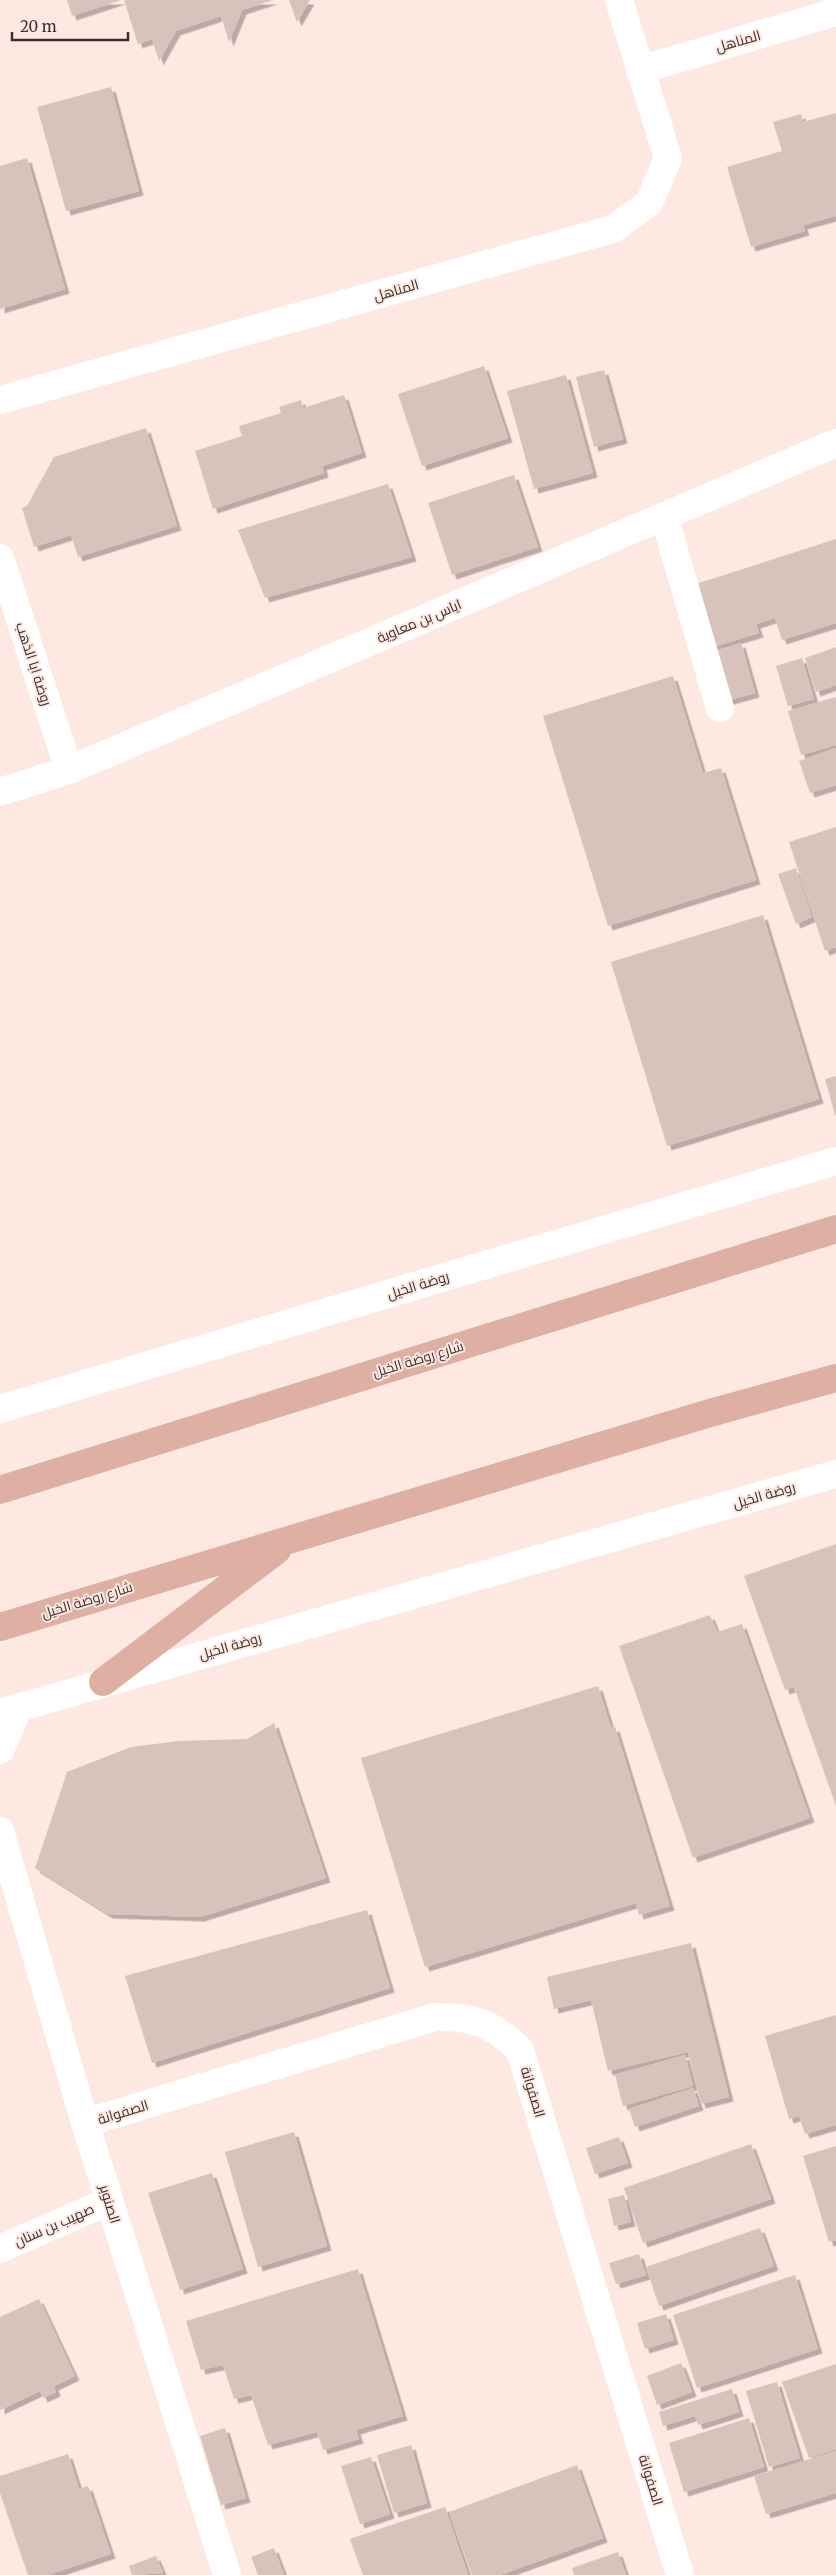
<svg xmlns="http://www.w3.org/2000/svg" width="836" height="2575" font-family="Merriweather,Cairo,serif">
	<defs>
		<filter id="shadow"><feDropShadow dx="4.5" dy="4.5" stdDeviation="0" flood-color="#0004"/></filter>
	</defs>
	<rect width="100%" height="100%" fill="#fee8e2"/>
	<!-- building -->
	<path fill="#d7c2bc" filter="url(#shadow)" d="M67 0H121L72 16Z
		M124 0H273L242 10 229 42 221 16 176 31 159 61 152 39 138 44Z
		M289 0H310L297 22Z
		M111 87 139 191 66 211 37 107Z
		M836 113V216L803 225 805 231 751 247 727 167 782 151 773 122 801 114 803 122Z
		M27 158 65 289 0 309V166Z
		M484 366 508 438 422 466 398 394Z
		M604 370 623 439 594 447 576 377Z
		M566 375 593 473 534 489 507 391Z
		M344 395 362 453 322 466 324 473 213 509 195 451 242 436 239 426 281 413 279 407 301 400 303 408Z
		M146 428 177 526 78 557 71 535 34 547 22 508 27 506 54 457Z
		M514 475 538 547 452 575 428 503Z
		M388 484 412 557 265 598 238 530Z
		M836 539V623L782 640 775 618 756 624 759 633 713 647 693 585Z
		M741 643 755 693 726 701 712 652Z
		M836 647V685L816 692 805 658Z
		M802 658 814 699 788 706 776 666Z
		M673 676 703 773 721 768 756 880 608 926 543 716Z
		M836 697V745L801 755 788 711Z
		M836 748V785L810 793 799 761Z
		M836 827V947L825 951 789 842Z
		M796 868 812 917 796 924 778 874Z
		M763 915 819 1099 667 1146 611 962Z
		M836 1076V1115H835L825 1079Z
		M836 1544V1806L794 1687 785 1690 744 1576Z
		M710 1615 717 1632 742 1624 810 1818 693 1858 619 1646Z
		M598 1686 611 1728 615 1727 670 1906 639 1915 636 1903 425 1967 361 1758Z
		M274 1723 326 1878 200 1917 108 1914 35 1868 67 1772 131 1747 179 1741 247 1739Z
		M367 1910 390 1988 152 2063 125 1976Z
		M691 1943 729 2097 701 2104 688 2052 608 2071 591 2000 554 2009 547 1977Z
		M836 2015V2125L805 2134 799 2116 789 2119 765 2036Z
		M685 2055 693 2086 623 2106 615 2075Z
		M693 2088 699 2106 635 2127 629 2109Z
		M294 2132 327 2246 258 2267 225 2152Z
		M619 2137 628 2163 595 2174 586 2148Z
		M751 2144 771 2199 643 2243 624 2188Z
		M836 2146V2240L829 2242 803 2156Z
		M212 2173 243 2269 180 2290 148 2193Z
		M624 2195 631 2222 614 2226 608 2199Z
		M760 2228 774 2266 659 2306 646 2267Z
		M639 2254 646 2275 616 2284 609 2263Z
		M358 2269 403 2416 356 2430 359 2439 323 2450 317 2432 268 2445 251 2395 234 2399 223 2365 201 2370 186 2321Z
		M795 2275 818 2349 697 2388 673 2315Z
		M39 2299 75 2376 54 2386 56 2392 43 2398 40 2391 0 2410V2317Z
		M666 2314 674 2340 645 2349 637 2323Z
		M681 2363 692 2392 657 2405 647 2376Z
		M836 2364V2449L809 2458 782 2382Z
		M777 2382 800 2458 769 2467 746 2391Z
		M732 2389 739 2412 698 2425 695 2416 663 2426 659 2412Z
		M749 2418 764 2467 684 2492 669 2443Z
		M225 2428 246 2498 221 2505 200 2436Z
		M411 2445 427 2503 394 2513 377 2455Z
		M836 2451V2493L766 2514 754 2476Z
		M68 2454 79 2489 88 2486 111 2554 48 2575H28L0 2493V2476Z
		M371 2457 390 2514 360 2524 341 2466Z
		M577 2465 603 2538 500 2575H472L449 2512Z
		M445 2507 468 2575H363L350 2539Z
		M274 2548 284 2575H258L251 2557Z
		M618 2552 626 2575H574L572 2568Z
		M156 2556 163 2573 132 2575 129 2566Z"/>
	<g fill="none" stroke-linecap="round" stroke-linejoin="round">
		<!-- minor -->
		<path stroke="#fff" stroke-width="28" d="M640 70 836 12
			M0 400 613 229 649 203 668 158 619 0
			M664 516 720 708
			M0 558 69 770
			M0 792 69 770 836 443
			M0 1409 836 1161
			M0 1713 836 1474
			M0 1750 19 1707
			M0 1831 85 2123 227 2575
			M85 2123 435 2017C474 2016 493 2024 520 2050L680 2575
			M0 2249 109 2201"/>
		<!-- major -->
		<path stroke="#ddb0a3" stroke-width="28" d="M0 1490 836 1229
			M0 1627 710 1413 836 1378
			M103 1682 277 1550"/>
	</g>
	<g text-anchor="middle" stroke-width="4" stroke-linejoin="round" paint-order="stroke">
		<!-- street labels -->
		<g font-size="14" fill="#39312e" stroke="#fee8e2">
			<text transform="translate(738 41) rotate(-16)" y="5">المناهل</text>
			<text transform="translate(396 290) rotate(-16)" y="5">المناهل</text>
			<text transform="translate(419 621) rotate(-23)" y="5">اياس بن معاوية</text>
			<text transform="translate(34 664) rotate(72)" y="5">روضة ابا الذهب</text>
			<text transform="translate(418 1285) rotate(-17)" y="5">روضة الخيل</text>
			<text transform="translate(418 1359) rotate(-17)" y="5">شارع روضة الخيل</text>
			<text transform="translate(764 1495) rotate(-16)" y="5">روضة الخيل</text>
			<text transform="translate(87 1600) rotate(-17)" y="5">شارع روضة الخيل</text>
			<text transform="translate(230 1646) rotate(-16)" y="5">روضة الخيل</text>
			<text transform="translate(533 2092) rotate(73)" y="5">الصفوانة</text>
			<text transform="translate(123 2112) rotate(-17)" y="5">الصفوانة</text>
			<text transform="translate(110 2204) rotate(73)" y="5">الصنوبر</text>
			<text transform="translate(54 2225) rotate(-24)" y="5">صهيب بن سنان</text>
			<text transform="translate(651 2480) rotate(73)" y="5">الصفوانة</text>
		</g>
	</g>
	<!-- scale -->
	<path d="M12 32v8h116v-8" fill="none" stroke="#39312e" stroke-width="2.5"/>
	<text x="20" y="32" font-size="15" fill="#39312e" stroke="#fee8e2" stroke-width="4" paint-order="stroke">20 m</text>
</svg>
